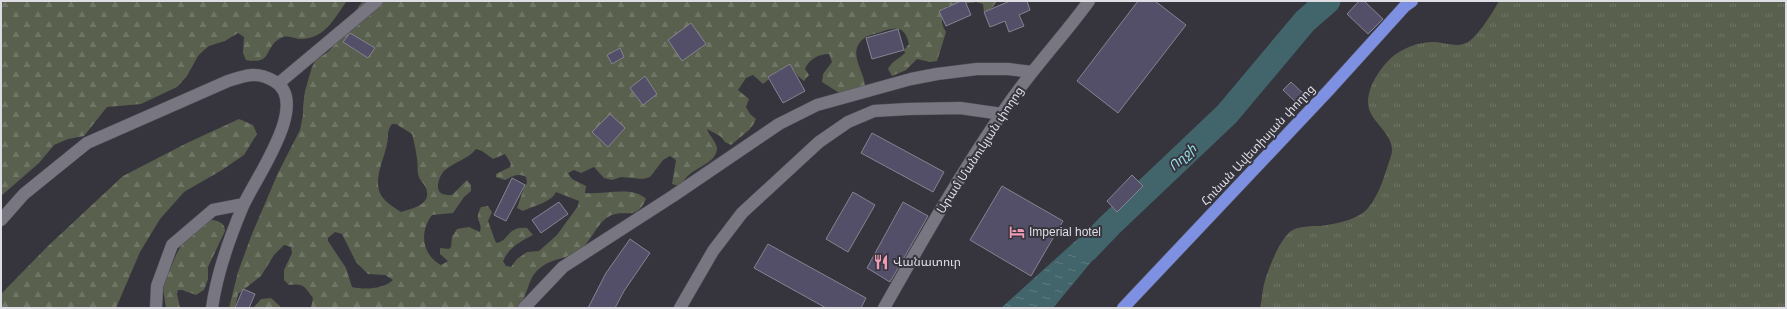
<svg xmlns="http://www.w3.org/2000/svg" width="1787" height="309" font-family="Arial,'Noto Sans Armenian',sans-serif">
	<defs>
		<pattern id="grass-tufts" width="24" height="20" patternUnits="userSpaceOnUse"><rect width="24" height="20" fill="#59604d"/><path d="M3 7l-1-3M5 7V3M7 7l1-3M15 17l-1-3M17 17v-4M19 17l1-3" fill="none" stroke="#707666"/></pattern>
		<pattern id="forest-firs" width="22" height="20" patternUnits="userSpaceOnUse"><rect width="22" height="20" fill="#59604d"/><path d="M5 1l3.5 6h-7zM16 11l3.5 6h-7z" fill="#707666"/></pattern>
		<pattern id="water-ripples" width="26" height="14" patternUnits="userSpaceOnUse"><rect width="26" height="14" fill="#42656b"/><path d="M2 4q2-2 4 0t4 0M15 11q2-2 4 0t4 0" fill="none" stroke="#5d7b80"/></pattern>
	</defs>
	<rect width="100%" height="100%" fill="#36353e"/>
	<!-- grass -->
	<path fill="url(#grass-tufts)" d="M1499 1H1786V308H1260C1262 300 1262 292 1264 284 1268 270 1279 240 1291 231 1299 226 1312 226 1321 226 1335 224 1358 220 1368 208 1380 194 1385 173 1391 156 1397 137 1374 125 1369 109 1364 92 1379 69 1391 58 1401 48 1421 41 1436 42 1446 43 1458 48 1468 42 1478 36 1493 12 1499 1Z"/>
	<!-- forest -->
	<path fill="url(#forest-firs)" fill-rule="evenodd" d="M1 1H347C334 18 326 38 302 39 294 39 288 34 281 38 263 47 274 65 246 60L243 53 244 37 238 33 225 41 209 46 203 51 198 56 187 76 177 87 141 104 107 107 84 136 68 139 54 145 39 163 1 196Z
		M363 1H997L992 8 984 12 983 4 976 2 947 6C941 15 940 23 946 32L937 61 930 62 917 59 906 70 892 76 888 69C892 61 899 59 905 53L904 50 909 44C904 23 893 28 878 33 869 35 860 38 857 48 853 60 865 74 865 87L841 94 822 82 823 74 832 62 829 54C819 54 809 59 805 69L809 75 804 81 798 76 794 70C773 66 777 74 763 84L753 75 746 78 738 90 749 99 746 107 750 114 756 119 753 125 749 130 731 145 725 142 720 136 707 129C709 136 717 142 717 149 716 162 698 167 690 174 686 177 683 182 679 186L672 184 676 160 670 156 663 160 650 177 643 179 621 177 612 180 604 178 594 167 581 173 574 170 568 173 572 179 586 186 585 193C603 195 633 185 646 199 636 223 623 207 608 217 596 224 591 243 578 251 564 261 549 257 535 273 528 281 527 297 518 308H311L313 298C304 286 304 283 289 285L284 280V270L292 253 291 247 284 245 274 255 261 276 238 294 235 308H229L238 272 252 234 278 173 300 130 303 115V107L305 91 312 67 316 60 329 51 347 28 353 14ZM392 124H396L412 134C414 142 416 150 417 159 418 164 417 169 418 174 419 180 424 183 426 188 432 205 413 208 401 212 395 208 388 204 383 198 371 183 384 160 387 144 389 136 386 132 392 124ZM476 149 482 151 493 159 505 154 511 164 510 167 496 174V177L505 180C513 176 518 173 526 177L527 183 525 185 517 208 523 211C533 206 552 202 556 192L579 201 578 206 557 235 539 251 527 252 517 259 511 267 506 266 503 261C510 246 520 242 533 235L527 228C507 226 509 241 496 243L488 221 492 212 488 206 481 207C473 222 483 220 480 232L469 227 457 229 452 237 451 247 449 249 440 248V254L448 261 441 265C422 255 419 232 432 215L453 213 464 197 471 191V185L467 180 452 195C449 195 445 195 443 194 433 191 440 174 445 170 456 161 467 160 476 149ZM335 232 342 234 356 262 368 274 385 275 393 280C384 289 364 290 352 287L346 268 328 241V238Z
		M239 119 253 125 257 134 244 155 222 170 184 192 160 219 140 252 116 308H1V294L48 246 123 176 187 143Z
		M209 220C217 220 225 222 225 231L208 267V279L204 290 196 295 182 290H178L177 294 180 308H166L163 289 165 280 177 253 186 237Z
		M271 298 282 308H253L261 299Z"/>
	<!-- water -->
	<path fill="url(#water-ripples)" d="M1102 217 1116 232 1053 308H1001Z"/>
	<g fill="none" stroke-linecap="round" stroke-linejoin="round">
		<!-- river -->
		<path stroke="#42656b" stroke-width="25" d="M1087 249 1110 225 1227 114 1305 21 1328 1"/>
	</g>
	<!-- building -->
	<path fill="#534f69" stroke="#85848f" d="M961 1H965L971 15 946 26 939 11Z
		M1010 1H1027L1030 10 1019 15 1024 26 1009 32 1005 21 990 27 984 12Z
		M1138 1H1155L1186 25 1118 113 1077 81Z
		M1359 1H1364L1383 19 1368 34 1347 14Z
		M691 23 706 44 682 61 668 40Z
		M898 29 904 50 872 59 866 38Z
		M350 33 375 48 368 58 343 42Z
		M620 48 624 57 612 64 607 55Z
		M790 64 805 91 783 103 768 77Z
		M645 76 657 94 643 105 630 88Z
		M1291 82 1308 98 1300 106 1283 90Z
		M610 114 625 128 608 147 592 132Z
		M872 133 944 172 933 192 861 153Z
		M1132 175 1143 186 1117 212 1107 201Z
		M512 178 525 185 506 221 494 215Z
		M1002 186 1063 221 1031 276 970 240Z
		M853 192 875 205 848 252 826 239Z
		M559 202 568 214 541 233 532 220Z
		M903 202 928 216 890 282 867 268Z
		M630 239 650 253 624 291 615 308H588L606 273Z
		M768 244 866 298 861 308H826L754 268Z
		M243 289 255 294 249 308H235Z"/>
	<g fill="none" stroke-linecap="round" stroke-linejoin="round">
		<!-- minor casing -->
		<g stroke="#54525b" stroke-width="13">
			<path id="minor" d="M279 83 377 1
				M1 220 24 194 87 143 228 81C246 75 257 71 274 81 312 102 254 180 243 206 229 239 217 272 212 308
				M156 308 157 286 172 245 213 210 244 204
				M524 308 563 267 673 196 779 124 817 105 911 79 937 74 977 69H1008L1032 72
				M680 308 713 251 742 213 819 142 848 122 874 111 908 109 960 108 1002 114
				M884 308C923 239 962 171 1007 106 1032 69 1063 37 1089 1"/>
		</g>
		<!-- highway casing -->
		<g stroke="#54525b" stroke-width="13">
			<path id="highway" d="M1123 308 1328 91 1405 6 1412 1"/>
		</g>
		<!-- minor -->
		<use href="#minor" stroke="#787681" stroke-width="12"/>
		<!-- highway -->
		<use href="#highway" stroke="#7d90e1" stroke-width="12"/>
	</g>
	<!-- icons -->
	<defs>
		<g id="hotel-bare" transform="scale(1.2)"><path d="M-6-4.5h1.5V1H6V5H4.5V3h-9V5H-6ZM-4 0a1.8 1.8 0 1 1 3.6 0ZM.5 0V-2.5h3Q6-2.5 6 0Z" fill="#f19ab3" stroke="#36353e" stroke-width="2.5" paint-order="stroke"/></g>
		<g id="restaurant-bare" transform="scale(1.2)"><path d="M-5-6h1v4h1v-4h1v4h1v-4h1v5L-1.5 .5V6h-2V.5L-5-1ZM5-6V6H3V1.5H1.5Q1.5-4 5-6Z" fill="#f19ab3" stroke="#36353e" stroke-width="2.5" paint-order="stroke"/></g>
	</defs>
	<g fill-rule="evenodd">
		<use href="#hotel-bare" x="1017" y="232"/>
		<use href="#restaurant-bare" x="881" y="262"/>
	</g>
	<g text-anchor="middle" stroke-width="4" stroke-linejoin="round" paint-order="stroke">
		<!-- street labels -->
		<g font-size="12" fill="#dfdee5" stroke="#36353e">
			<text transform="translate(1258 145) rotate(-47)" y="4">Հունան Ավետիսյան փողոց</text>
			<text transform="translate(980 150) rotate(-57)" y="4">Արամ Մանուկյան փողոց</text>
		</g>
		<!-- poi labels -->
		<g font-size="12" fill="#dfdee5" stroke="#36353e" text-anchor="start">
			<text x="1029" y="236">Imperial hotel</text>
			<text x="893" y="266">Վանատուր</text>
		</g>
		<!-- water labels -->
		<g font-size="13" font-style="italic" fill="#99e0eb" stroke="#36353e">
			<text transform="translate(1182 157) rotate(-43)" y="5">Ողջի</text>
		</g>
	</g>
	<!-- border -->
	<rect width="1787" height="309" fill="none" stroke="#dfdee5" stroke-width="4"/>
</svg>
